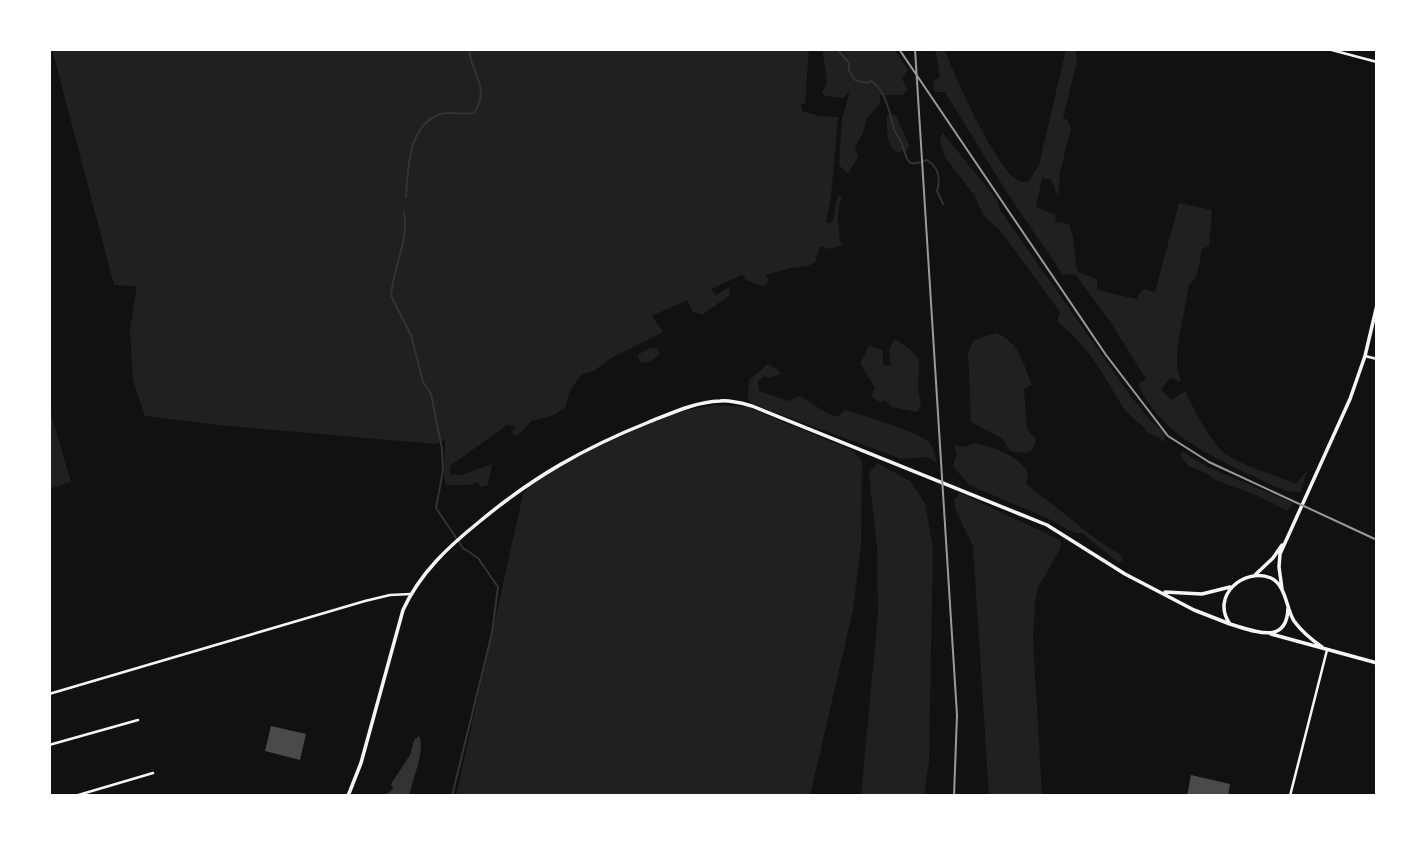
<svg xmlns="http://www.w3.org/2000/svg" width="1426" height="845" font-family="'Golos Text',sans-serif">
	<rect width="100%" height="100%" fill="#111"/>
	<!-- green -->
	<path fill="#202020" d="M52 49H809L805 104H801L802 111 819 116 838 117 831 196 826 222 832 223 838 195 842 197C835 213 839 225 840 241L844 244 830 249 820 246 815 262 808 266 791 268 766 275 769 281 764 287 746 280 742 275 711 289 716 295 729 287 730 295 702 315 692 311 687 300 652 316 663 332 610 359 592 372 582 374 570 390 565 408 552 416 531 421 525 429 516 436 512 432 516 426 507 425 450 466V474L462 475 492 464 488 485 481 487 478 482C467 488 458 483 446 486L444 476 445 440 436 444 218 425 145 416 133 380 130 330 137 286 114 285Z
		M822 49H894L908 70 902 79 908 90 902 95H880V103L866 120 863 133 855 147 858 157 848 174 839 165 842 119 850 90 843 98 825 96 822 93 827 81Z
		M935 49H945C952 73 997 169 1017 180 1021 182 1024 182 1028 182L1039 165 1066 49H1075L1077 61 1063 118 1067 120 1071 128 1060 172 1058 197 1051 179 1042 178 1036 207 1055 215 1056 222 1069 224C1076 240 1073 255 1078 272L1097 279V290L1136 299 1143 289 1155 292 1179 203 1212 210 1209 246 1202 249 1197 276 1189 285 1177 349V368L1181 382 1170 378 1161 390 1172 400 1185 391C1195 411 1205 432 1220 449 1234 464 1276 475 1296 484L1307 470 1301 492C1285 493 1269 484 1255 477 1210 456 1158 432 1138 384L1146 379 1111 323 1075 274 1063 275 1006 191 945 92H935L933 82 940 77Z
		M895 114 910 146 906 151 896 152C885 142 887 129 887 115Z
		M942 132 997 200 1000 210 1130 395 1151 421 1166 434 1163 442 1158 437 1148 433C1142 423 1132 419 1125 410 1105 379 1088 343 1057 322L1060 312 1000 230 984 216 974 195 945 157 940 142Z
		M996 333C1018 341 1024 363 1031 384L1037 382 1024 389 1027 429 1036 439 1033 449 1025 453 1010 451 1003 439 971 422 968 353 974 340Z
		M895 339 911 350 919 359 918 390 921 405 918 412 891 407 886 400 880 402 871 396 875 388 860 363 869 346 883 350V365H891L889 349Z
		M649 348H657L660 355 649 362 640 363 638 355Z
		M768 364 777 369 781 374 769 378 764 376 758 381 759 391 789 401 800 396C815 404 821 412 837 417L845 410C862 415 919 432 929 442 934 449 935 455 937 463L927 457 902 459 752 404 748 399 749 380Z
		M715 405 747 407 852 450 862 461 861 545 853 610 810 796H456L523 494 532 483 591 449 677 412Z
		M49 407 71 482 49 489Z
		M974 443C995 448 1015 454 1028 472L1026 483C1036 493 1046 499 1057 508 1078 524 1097 542 1121 555L1123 560 1119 563 1082 533H1075L1049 519 969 485 953 466 957 453 954 448 955 445 965 447Z
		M1183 452 1206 466 1293 503 1287 511 1256 495 1215 480 1206 473 1188 466 1180 455Z
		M877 463 910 481 925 503 933 548 929 761 924 796H861L878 613 877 548 869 473Z
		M960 493 1060 540 1061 548 1038 587 1035 603 1033 639 1042 796H989L973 546 956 511 954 500Z"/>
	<!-- water -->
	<path fill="#333" d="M419 736C426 748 412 781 409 796H384L393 789 391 784 410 755 414 740Z"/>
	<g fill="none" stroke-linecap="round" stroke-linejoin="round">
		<!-- stream -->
		<path stroke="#333" stroke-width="2" d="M837 49 849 63V71L855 80 867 83 871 81C886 90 890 115 894 129 896 135 900 139 902 144 908 161 905 168 927 160 939 168 941 178 937 191L943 204
			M406 197C408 170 408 125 440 114 450 111 463 115 474 113 491 86 471 75 469 49
			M404 212C409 241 393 268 391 296L411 335 423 382 431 394 442 449 443 470 436 508 463 548 478 558 498 587 492 633 452 796"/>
	</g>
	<!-- building -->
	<path fill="#4a4a4a" d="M271 726 306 734 300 760 265 751Z
		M1191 775 1230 784 1228 796H1187Z"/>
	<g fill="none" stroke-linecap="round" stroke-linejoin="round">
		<!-- minor -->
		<path stroke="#f5f5f5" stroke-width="2.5" d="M1328 49 1377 62
			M1365 356 1377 359
			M49 694 365 601 390 595 411 594
			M49 745 138 720
			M75 796 153 773
			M1290 796 1327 650"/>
		<!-- secondary -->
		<path stroke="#f5f5f5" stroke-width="3.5" d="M1255 575 1273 558 1282 545
			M1282 589 1279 567 1280 554 1350 399 1365 356 1377 305
			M1165 592 1202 594 1230 587
			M1288 608C1287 646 1254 631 1230 624 1210 596 1244 567 1271 578 1286 585 1286 608 1294 621 1302 632 1312 640 1322 647
			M1271 634 1377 663
			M348 796 361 763 403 610C420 573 448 547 479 522 533 477 584 448 649 422 672 413 695 402 720 401 731 400 741 403 752 406L1047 525 1125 574 1194 610 1230 624"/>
		<!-- rail -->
		<path stroke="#9a9a9a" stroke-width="2" d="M899 49 1106 355 1168 436 1209 462 1377 540
			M915 49 957 715 954 796"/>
	</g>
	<!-- border -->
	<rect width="1426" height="845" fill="none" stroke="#ffffff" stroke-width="102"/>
</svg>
